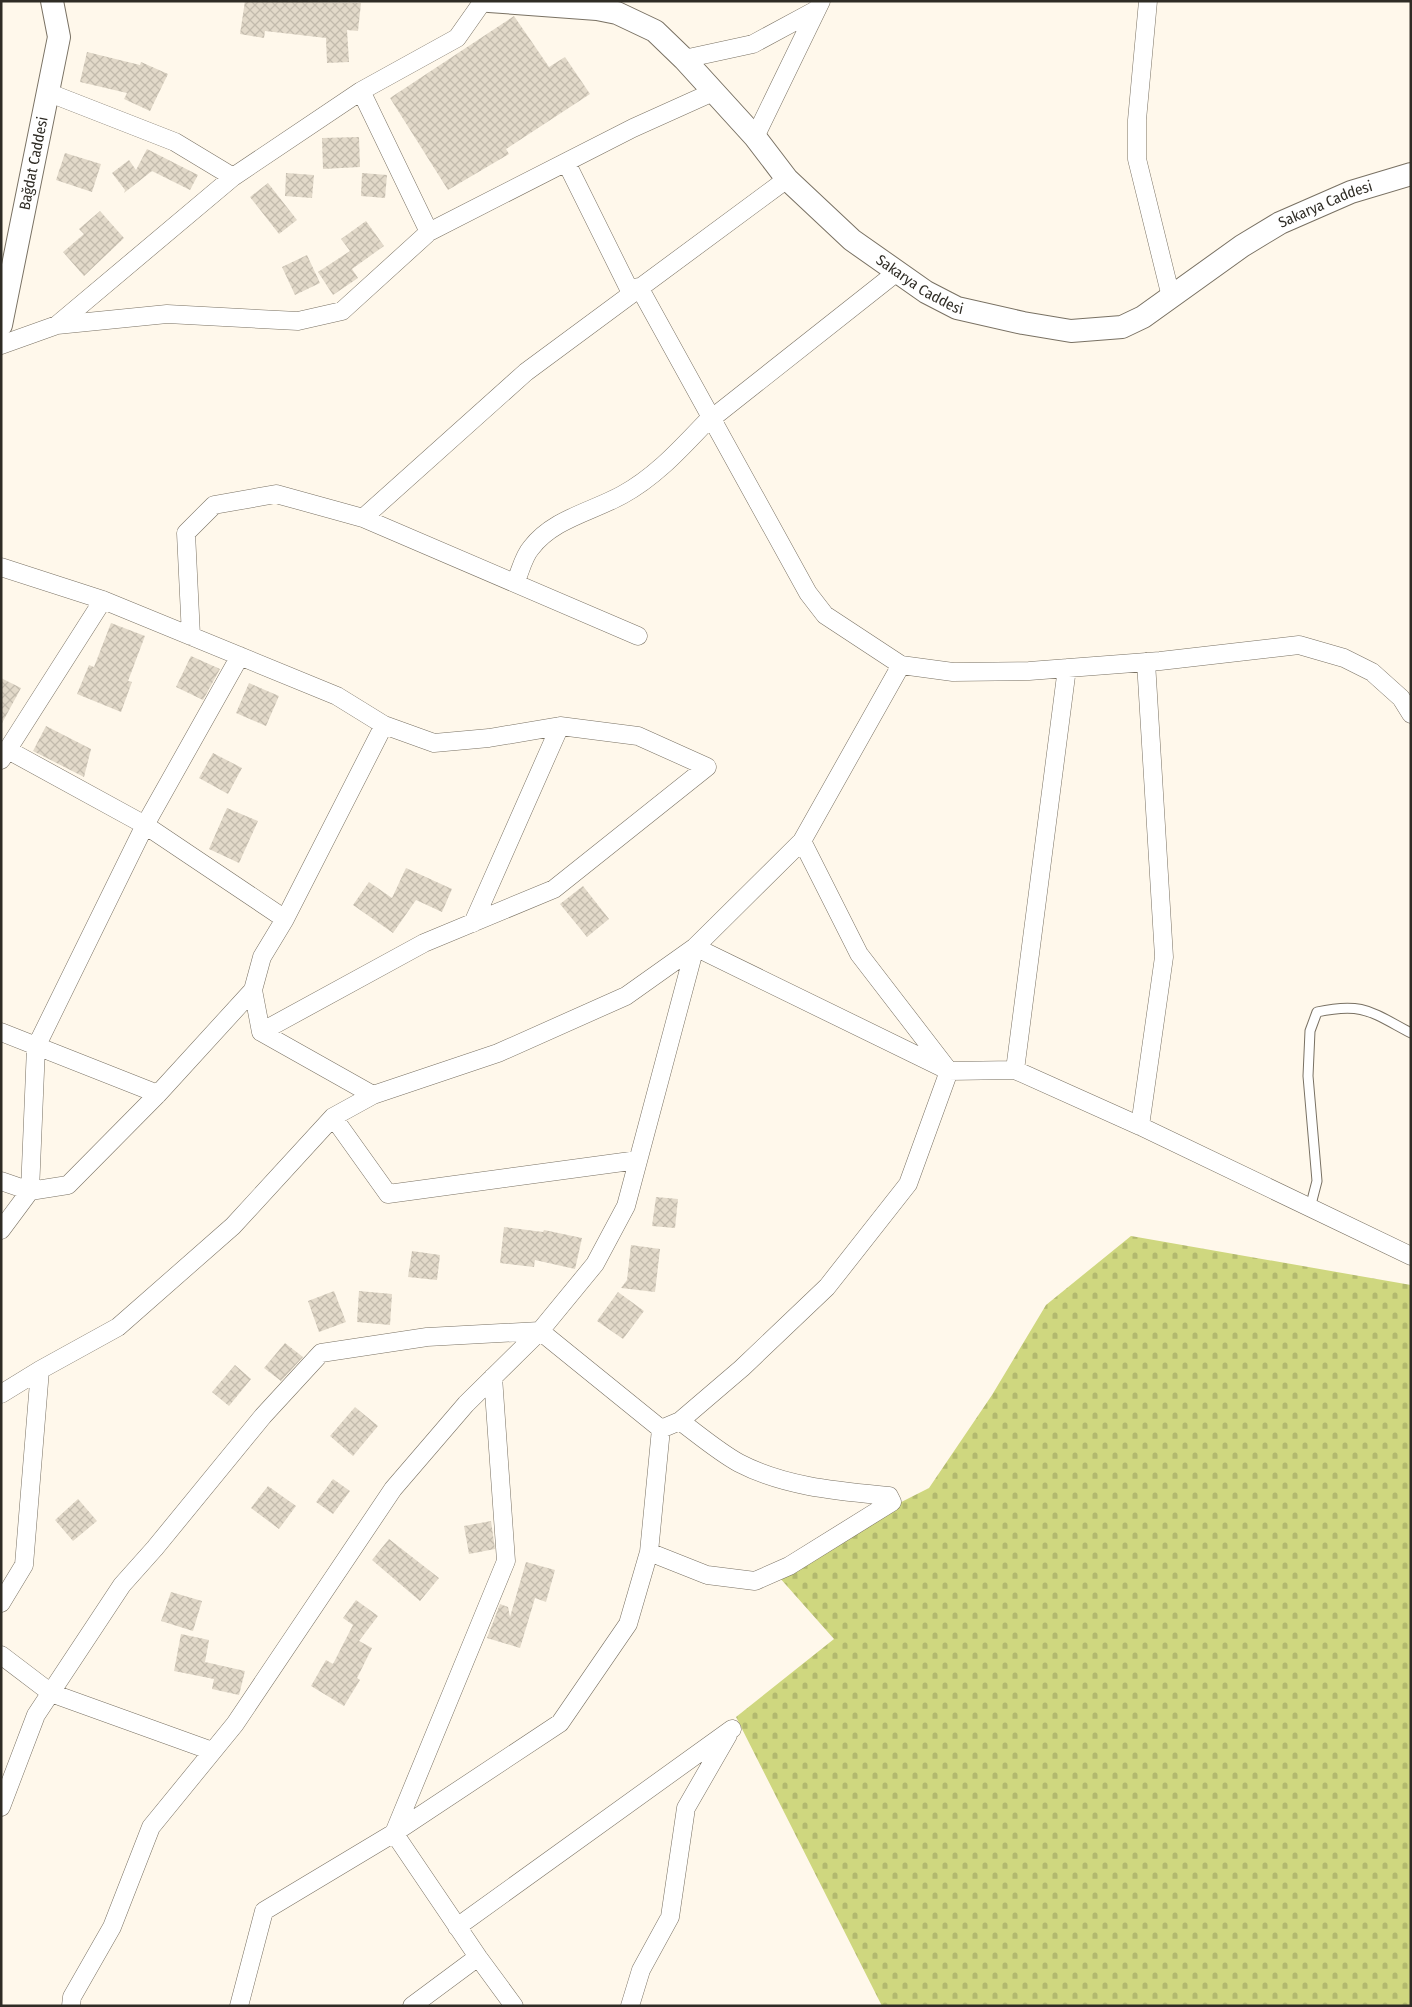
<svg xmlns="http://www.w3.org/2000/svg" width="1412" height="2007" font-family="'Fira Sans Condensed',sans-serif">
	<defs>
		<pattern id="cemetery-stones" width="16" height="16" patternUnits="userSpaceOnUse" patternTransform="scale(1.25)"><rect width="16" height="16" fill="#cfd77f"/><path d="M2 7V4a2 2 0 0 1 4 0v3zM10 15v-3a2 2 0 0 1 4 0v3z" fill="#b2b96e"/></pattern>
		<pattern id="building-cross-hatch" width="8" height="8" patternUnits="userSpaceOnUse" patternTransform="scale(1.25)"><rect width="8" height="8" fill="#e2d9c9"/><path d="M0 0l8 8M0 8l8-8" fill="none" stroke="#c2baac"/></pattern>
	</defs>
	<rect width="100%" height="100%" fill="#fff8eb"/>
	<!-- cemetery -->
	<path fill="url(#cemetery-stones)" d="M1131 1236 1411 1285V2006H882L736 1717 834 1639 771 1568 929 1488 992 1395 1046 1305Z"/>
	<!-- building -->
	<path fill="url(#building-cross-hatch)" d="M245 1 361 3 358 31 347 30 349 62 327 63 326 38 265 31 264 38 240 34Z
		M514 16 549 67 565 57 590 94 506 149 509 154 448 190 390 98Z
		M87 52 140 65 141 62 168 74 150 111 124 99 127 93 80 82Z
		M359 137 360 167 323 169 322 138Z
		M147 149 198 175 190 190 152 171 124 193 125 190 112 173 129 160 136 170Z
		M65 153 101 164 92 192 56 180Z
		M286 173 314 175 312 198 285 196Z
		M362 173 387 175 385 198 361 196Z
		M268 183 297 220 279 234 250 197Z
		M100 211 124 238 84 276 63 252 84 234 79 229Z
		M366 221 384 246 352 269 358 278 333 295 318 272 350 251 341 239Z
		M307 255 320 283 295 295 282 267Z
		M111 623 145 636 128 681 132 682 121 712 77 694 89 665 94 667Z
		M191 656 220 669 203 700 176 687Z
		M1 678 21 688 1 725Z
		M249 683 279 696 266 726 236 713Z
		M46 726 91 749 84 777 33 751Z
		M213 753 242 768 228 794 199 778Z
		M227 808 258 821 239 863 209 849Z
		M406 868 452 889 442 912 416 900 393 933 353 905 369 882 392 898Z
		M583 886 609 919 587 937 560 904Z
		M656 1197 678 1199 675 1228 652 1226Z
		M504 1227 543 1232 544 1230 582 1238 575 1269 535 1260 534 1267 500 1263Z
		M631 1245 660 1249 655 1292 621 1288 627 1280Z
		M412 1251 440 1255 437 1280 408 1277Z
		M334 1291 346 1322 319 1332 308 1301Z
		M359 1291 392 1294 390 1325 357 1322Z
		M618 1292 644 1311 623 1339 597 1321Z
		M285 1343 303 1357 281 1381 264 1368Z
		M235 1365 251 1379 229 1406 212 1392Z
		M355 1407 378 1426 353 1456 330 1436Z
		M333 1479 350 1491 333 1514 316 1502Z
		M268 1486 296 1506 279 1529 251 1508Z
		M78 1499 97 1521 73 1541 55 1520Z
		M491 1521 495 1549 469 1554 464 1526Z
		M389 1539 439 1578 420 1601 372 1560Z
		M526 1562 555 1570 546 1602 535 1598 520 1648 487 1638 500 1604 508 1607 510 1617Z
		M171 1592 202 1601 193 1631 161 1621Z
		M356 1600 378 1616 359 1641 372 1648 357 1678 360 1680 344 1706 311 1686 326 1660 333 1664 353 1625 343 1618Z
		M181 1634 209 1640 205 1662 245 1671 239 1695 212 1689 214 1679 174 1671Z"/>
	<g fill="none" stroke-linecap="round" stroke-linejoin="round">
		<!-- service casing -->
		<g stroke="#797163" stroke-width="11">
			<path id="service" d="M1310 1208 1317 1181 1308 1076 1310 1031 1317 1012C1363 1002 1371 1012 1411 1033"/>
		</g>
		<!-- minor casing -->
		<g stroke="#797163" stroke-width="19">
			<path id="minor" d="M1148 1 1137 120V159L1171 297
				M684 59 753 44 816 10
				M47 92 175 142 233 177
				M755 137 821 1
				M566 162 631 293
				M429 232 633 128 713 92
				M639 287 808 593 825 615 901 665 953 672 1029 671 1160 661 1299 645 1344 658 1372 672 1401 698 1411 714
				M57 325 167 314 298 321 342 311 429 232 361 91
				M1 345 57 325 233 177 361 91 457 38 483 1
				M711 419 897 272
				M363 518 526 372 787 179
				M1 567 103 600 337 696 384 725 434 743 489 738 560 726 638 736 707 767 554 889 424 943 261 1032
				M515 583C520 573 523 557 531 548 553 519 591 512 622 495 657 476 683 446 710 418
				M191 636 186 533 214 505 276 494 363 518 638 636
				M240 656 145 825 285 919
				M1 760 103 600
				M802 841 859 954 949 1071 1015 1070 1140 1126 1411 1256
				M473 923 560 726
				M1 1032 158 1094
				M1015 1070 1067 668
				M373 1095 261 1032 253 990 262 957 285 919 384 725
				M333 1117 388 1194 638 1160
				M1140 1126 1164 957 1146 662
				M1 1181 30 1191 36 1047 145 825 8 750
				M1 1230 30 1191 68 1185 158 1094 253 990
				M1 1394 40 1370 118 1327 233 1226 333 1117 373 1095 498 1053 626 996 695 947 802 841 901 665
				M661 1429 680 1421 742 1368 827 1287 908 1184 949 1071 695 947
				M649 1552 707 1575 755 1581 789 1566 892 1502 889 1496C838 1491 785 1487 739 1463 719 1452 699 1435 680 1421
				M1 1603 24 1565 40 1370
				M1 1655 51 1693 212 1751
				M1 1807 36 1715 122 1585 155 1548 263 1416 321 1353 427 1337 540 1331 661 1429
				M394 1833 506 1561 493 1377
				M394 1833 478 1957 514 2006
				M457 1927 732 1729
				M71 2006 72 1997 112 1927 151 1827 235 1724 393 1489 466 1404 540 1331 595 1264 626 1206 695 947
				M239 2006 264 1911 394 1833 560 1723 628 1624 649 1552 661 1429
				M412 2006 478 1957
				M630 2006 641 1970 670 1917 686 1808 728 1735"/>
		</g>
		<!-- tertiary casing -->
		<g stroke="#797163" stroke-width="24">
			<g id="tertiary">
				<path id="s1" d="M489 1 597 9 617 13 655 31 684 59 755 137 787 179 852 240 926 292 957 308 1023 323 1071 331 1122 327 1143 317 1242 246 1280 223 1351 192 1411 174"/>
				<path id="s2" d="M1 325 59 37 52 1"/>
			</g>
		</g>
		<!-- service -->
		<use href="#service" stroke="#fff" stroke-width="9"/>
		<!-- minor -->
		<use href="#minor" stroke="#fff" stroke-width="18"/>
		<!-- tertiary -->
		<use href="#tertiary" stroke="#fff" stroke-width="22"/>
	</g>
	<g text-anchor="middle" stroke-width="4" stroke-linejoin="round" paint-order="stroke">
		<!-- street labels -->
		<g font-size="15" fill="#2f2c25" stroke="#fff">
			<text dy="5" stroke="none"><textPath href="#s2" startOffset="165">Bağdat Caddesi</textPath></text>
			<text dy="5" stroke="none"><textPath href="#s1" startOffset="990">Sakarya Caddesi</textPath></text>
			<text dy="5" stroke="none"><textPath href="#s1" startOffset="540">Sakarya Caddesi</textPath></text>
		</g>
	</g>
	<!-- border -->
	<rect width="1412" height="2007" fill="none" stroke="#2f2c25" stroke-width="5"/>
</svg>
